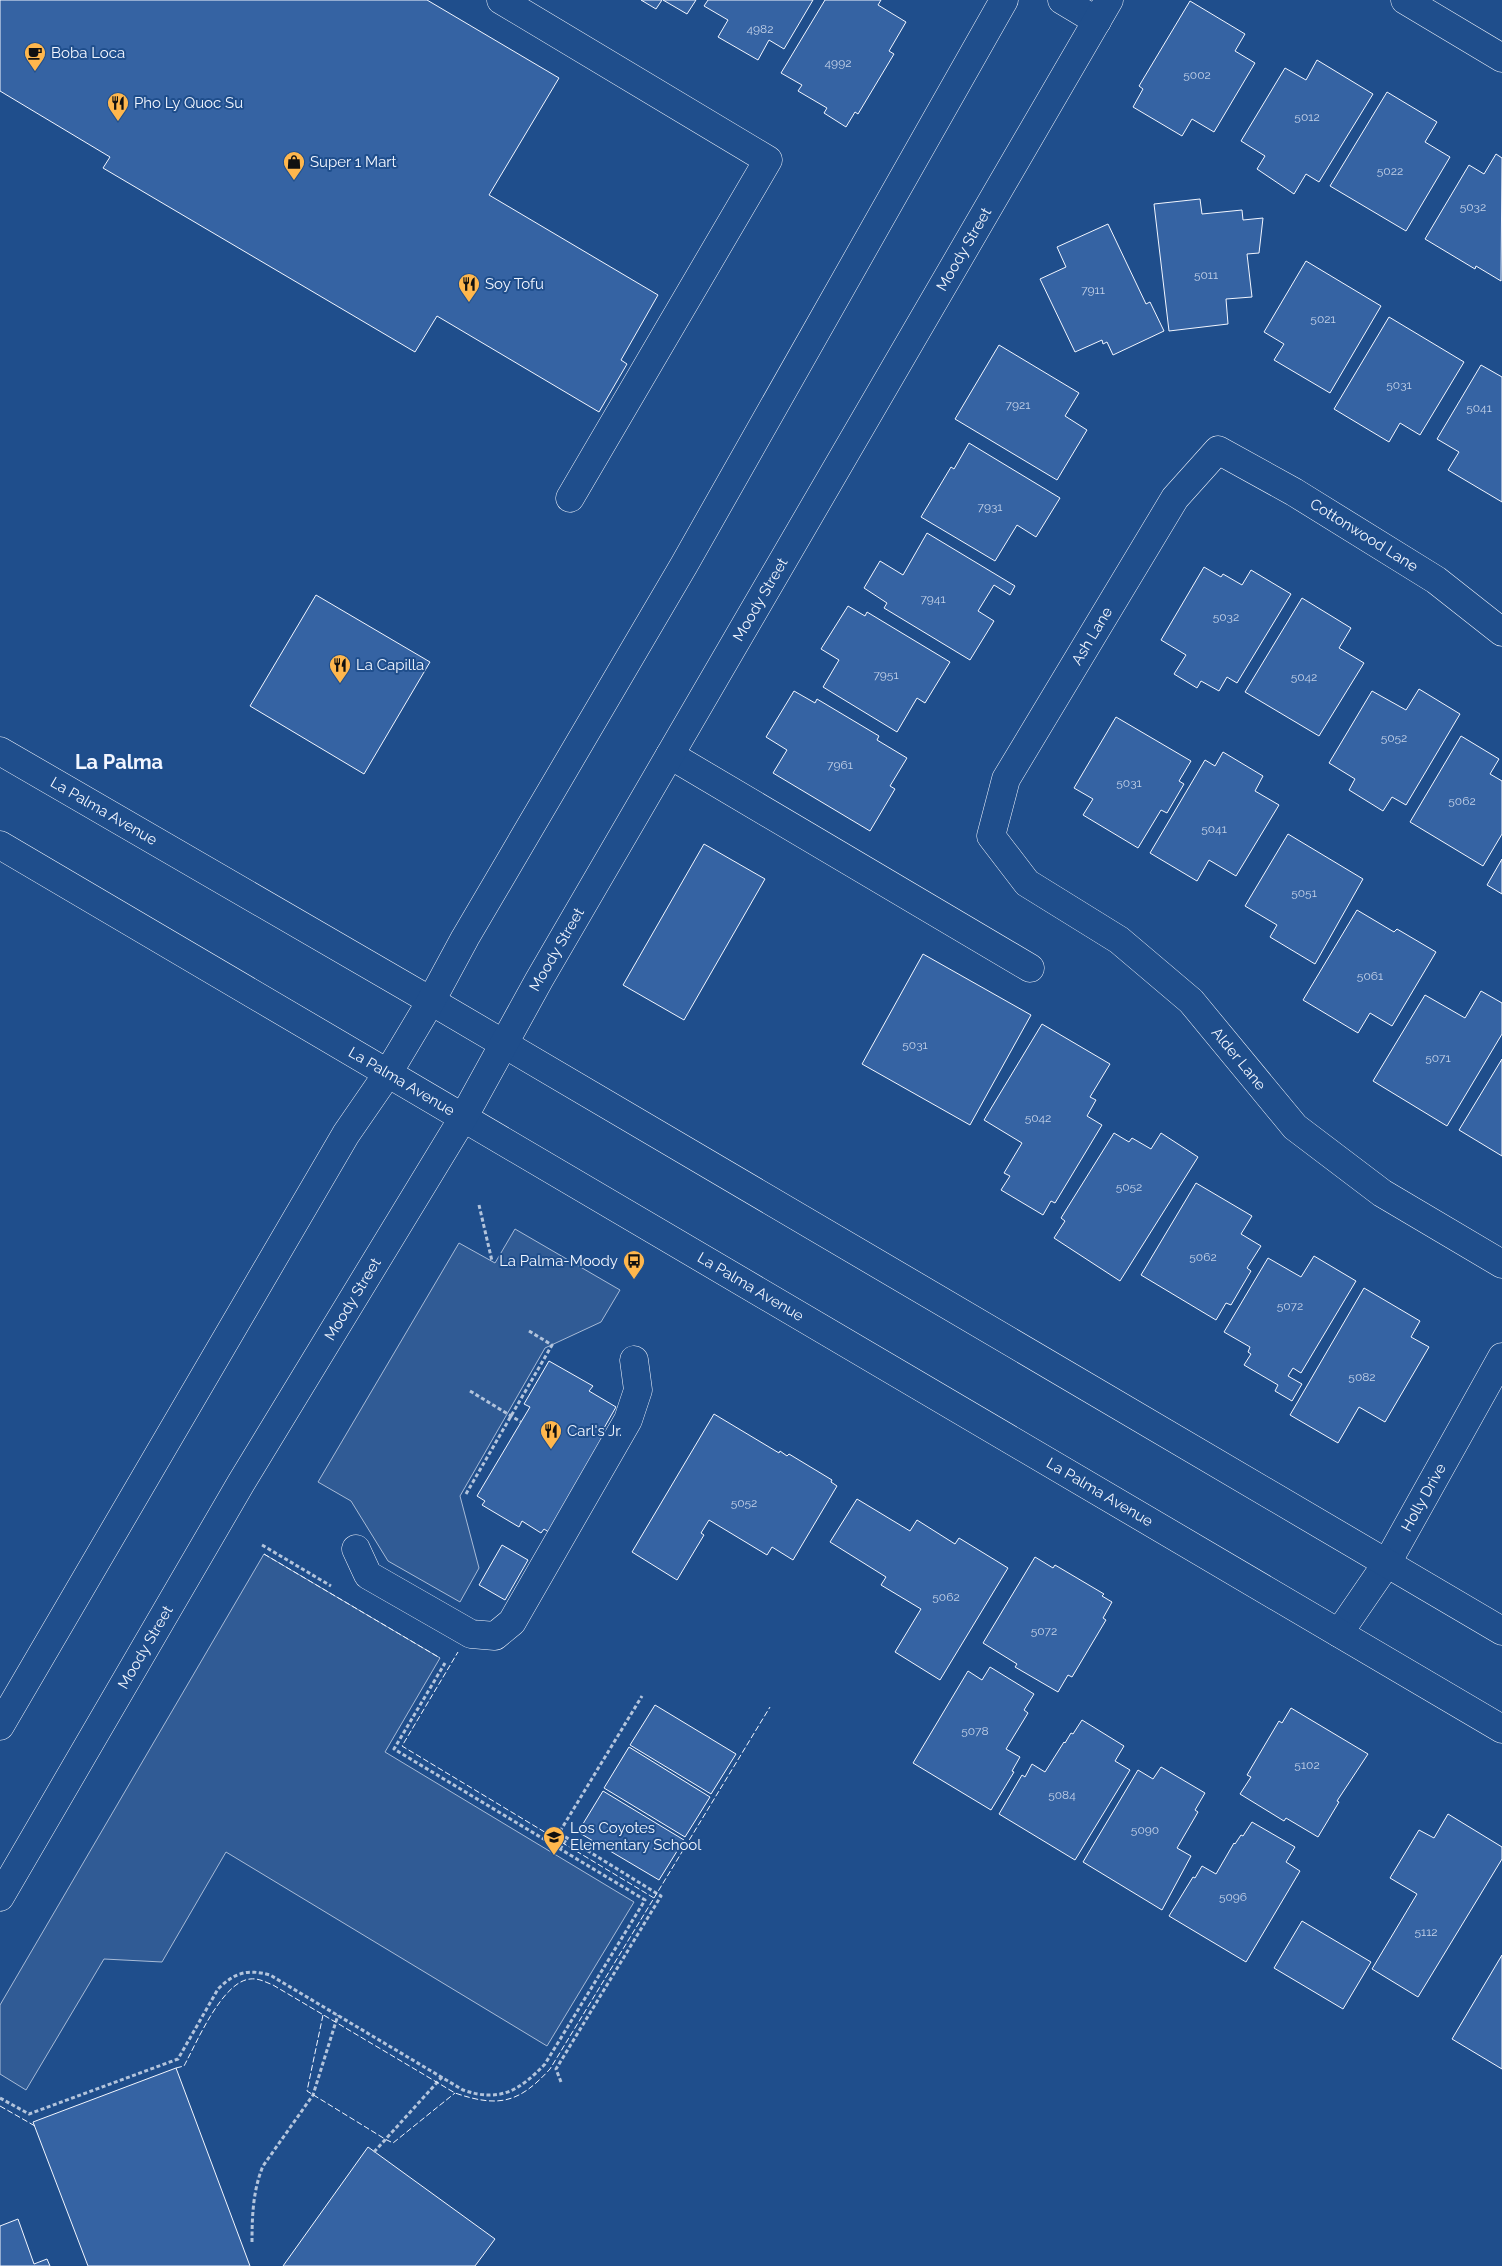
<svg xmlns="http://www.w3.org/2000/svg" width="1502" height="2266" font-family="Raleway,sans-serif">
	<rect width="100%" height="100%" fill="#1f4e8c"/>
	<!-- built -->
	<path fill="#305b95" stroke="#a8bbd7" d="M515 1229 620 1290 601 1322 545 1348 460 1496 479 1568 460 1602 388 1561 351 1501 318 1482 459 1243 495 1263Z
		M264 1554 440 1658 385 1752 634 1902 547 2046 226 1852 162 1962 104 1959 26 2090 0 2074V2005Z"/>
	<!-- building -->
	<path fill="#3563a3" stroke="#f2f6ff" d="M0 0H427L559 78 489 195 658 295 621 360 627 364 599 412 437 316 415 352 103 168 110 157 0 91Z
		M641 0H662L656 9Z
		M663 0H696L687 14Z
		M708 0H813L784 49 769 40 758 60 718 37 728 20 704 6Z
		M825 0H881L878 5 906 22 889 51 894 54 858 114 855 112 846 127 824 113 827 108 798 91 802 85 781 73Z
		M1190 1 1245 34 1235 51 1255 63 1214 132 1192 119 1182 136 1133 107 1143 89 1139 86Z
		M1317 60 1373 94 1319 182 1306 174 1294 194 1257 169 1265 156 1241 141 1285 68 1306 80Z
		M1387 92 1437 122 1425 142 1450 157 1406 231 1330 186Z
		M1496 154 1502 158 1501 281 1476 266 1475 269 1425 239 1469 165 1484 174Z
		M1200 199 1202 214 1242 210 1243 220 1263 218 1259 253 1247 254 1252 297 1226 299 1228 324 1169 331 1154 204Z
		M1108 224 1146 304 1150 302 1164 331 1113 355 1107 342 1103 344 1102 340 1075 352 1040 279 1066 267 1057 247Z
		M1306 261 1381 306 1330 393 1274 360 1284 344 1264 332Z
		M1389 317 1464 362 1420 435 1400 423 1389 442 1334 409Z
		M999 345 1079 393 1065 416 1087 430 1057 480 955 419Z
		M1481 365 1502 377V502L1448 470 1459 452 1437 439Z
		M969 443 1060 498 1036 537 1017 525 995 561 921 517 951 467 954 469Z
		M927 533 1015 586 1010 595 994 585 978 611 994 621 970 660 884 608 887 603 864 588 880 561 903 575Z
		M1204 567 1221 577 1223 574 1242 585 1251 570 1291 594 1237 683 1227 677 1219 691 1201 681 1197 688 1174 674 1186 655 1161 640Z
		M316 595 430 662 364 774 250 706Z
		M1302 598 1351 628 1339 648 1364 663 1319 736 1245 692Z
		M848 606 865 616 867 612 950 662 925 703 917 698 897 732 823 687 839 660 821 649Z
		M1419 689 1460 714 1406 805 1392 797 1383 811 1349 790 1355 779 1329 763 1372 691 1406 710Z
		M794 691 815 703 817 699 879 736 877 740 907 758 890 786 895 789 870 831 773 773 787 750 766 737Z
		M1116 717 1191 761 1179 781 1184 784 1167 813 1161 810 1138 848 1083 815 1093 799 1074 788Z
		M1461 736 1499 759 1490 774 1502 781V834L1483 866 1410 822Z
		M1223 752 1263 776 1255 791 1279 805 1236 876 1209 860 1197 881 1150 853 1205 760 1215 766Z
		M1288 834 1363 879 1315 964 1270 937 1277 925 1245 906Z
		M704 844 765 879 684 1020 623 985Z
		M1502 859V894L1487 885Z
		M1357 910 1394 932 1397 929 1436 952 1392 1026 1370 1013 1358 1033 1303 1000Z
		M923 954 1031 1015 970 1125 862 1064Z
		M1481 991 1502 1003V1034L1447 1126 1373 1081 1425 995 1465 1018Z
		M1042 1024 1110 1064 1090 1097 1096 1100 1087 1116 1102 1125 1055 1203 1051 1201 1043 1215 1001 1190 1010 1176 1004 1173 1022 1143 984 1120Z
		M1502 1059V1156L1459 1130Z
		M1114 1133 1129 1142 1132 1138 1151 1149 1161 1133 1198 1157 1120 1281 1054 1238 1065 1221 1061 1218Z
		M1196 1183 1252 1216 1241 1234 1261 1246 1247 1268 1251 1271 1231 1305 1226 1303 1216 1320 1141 1275Z
		M1314 1256 1356 1281 1301 1373 1293 1368 1288 1376 1302 1384 1292 1401 1275 1391 1278 1385 1244 1365 1251 1354 1248 1352 1250 1347 1224 1332 1268 1258 1301 1277Z
		M1364 1288 1420 1321 1411 1337 1429 1347 1385 1422 1359 1407 1338 1443 1290 1415Z
		M549 1361 593 1386 589 1391 616 1407 604 1428 609 1431 555 1536 544 1529 541 1533 522 1521 519 1527 482 1505 485 1501 477 1496 530 1407 524 1404Z
		M714 1414 779 1453 780 1451 787 1456 789 1454 832 1480 831 1482 837 1486 793 1560 772 1547 767 1555 709 1520 701 1533 704 1535 677 1580 632 1552Z
		M857 1499 910 1531 917 1520 955 1544 959 1538 1008 1568 940 1680 895 1652 921 1609 881 1585 886 1577 830 1542Z
		M502 1545 528 1560 505 1600 479 1585Z
		M1035 1557 1053 1568 1055 1565 1104 1594 1102 1596 1112 1602 1103 1618 1106 1620 1072 1677 1068 1675 1058 1692 1015 1667 1017 1664 983 1643Z
		M990 1667 1034 1694 1024 1710 1028 1713 1006 1749 1020 1757 1012 1771 1014 1772 991 1810 913 1763 968 1671 982 1680Z
		M655 1705 736 1754 711 1794 630 1745Z
		M1291 1708 1368 1754 1337 1801 1339 1802 1318 1837 1286 1818 1284 1821 1240 1794 1251 1777 1247 1775 1279 1721 1282 1723Z
		M1082 1720 1124 1746 1115 1761 1130 1770 1075 1860 999 1814 1022 1775 1025 1777 1032 1764 1045 1772 1064 1742 1065 1743 1071 1733 1073 1734Z
		M629 1747 710 1797 685 1837 604 1788Z
		M1161 1767 1205 1793 1195 1810 1198 1812 1177 1848 1191 1856 1162 1910 1083 1862 1138 1770 1153 1779Z
		M603 1791 684 1840 659 1880 578 1832Z
		M1448 1814 1502 1847V1859L1418 1997 1372 1969 1417 1894 1390 1878 1419 1830 1434 1838Z
		M1252 1822 1295 1847 1286 1862 1300 1871 1246 1962 1169 1916 1193 1877 1195 1878 1202 1866 1216 1874 1234 1843 1235 1844 1241 1835 1243 1836Z
		M1302 1921 1371 1962 1343 2009 1274 1968Z
		M1502 1955V2069L1452 2039Z
		M176 2068 250 2266H88L33 2122Z
		M368 2147 495 2239 475 2266H283Z
		M18 2219 34 2264 47 2259 50 2266H0V2226Z"/>
	<g fill="none" stroke-linecap="round" stroke-linejoin="round">
		<!-- minor casing -->
		<g stroke="#f2f6ff" stroke-width="29">
			<g id="minor">
				<path d="M501 0 768 160 570 498"/>
				<path d="M1062 0 1097 21"/>
				<path d="M1405 0 1502 58"/>
				<path id="s1" d="M1502 632 1436 580 1294 492 1218 450 1175 498 1006 779 991 836 1027 883 1119 940 1191 1001 1295 1127 1382 1193 1502 1264"/>
				<path d="M670 755 1030 968"/>
				<path d="M356 1549 368 1575 471 1634 495 1636 512 1622 628 1420 638 1390 634 1360"/>
				<path id="s2" d="M1339 1633 1387 1563 1502 1357"/>
			</g>
		</g>
		<!-- major casing -->
		<g stroke="#f2f6ff" stroke-width="29">
			<g id="major">
				<path id="s3" d="M0 751 431 1001 1502 1631"/>
				<path id="s4" d="M0 845 1502 1729"/>
				<path d="M0 1726 346 1134 388 1073 431 1001 465 938 684 565 1004 0"/>
				<path id="s5" d="M0 1897 241 1483 463 1118 539 980 1109 0"/>
			</g>
		</g>
		<!-- path -->
		<path stroke="#b3c4dc" stroke-width="3" stroke-dasharray="4 2.5" stroke-linecap="butt" d="M479 1205 492 1261
			M470 1391 521 1422
			M466 1494 552 1345 529 1331
			M262 1545 331 1586
			M560 1849 567 1838
			M561 2082 556 2069 661 1896 559 1833 642 1696
			M0 2098 29 2114 178 2059 218 1989C235 1972 248 1969 270 1975L463 2090C500 2103 520 2090 545 2064L645 1900 394 1749 445 1663
			M374 2152 442 2077
			M252 2242C252 2216 253 2190 263 2166L313 2095 338 2015"/>
		<!-- minor -->
		<use href="#minor" stroke="#1f4e8c" stroke-width="28"/>
		<!-- major -->
		<use href="#major" stroke="#1f4e8c" stroke-width="28"/>
		<!-- fence -->
		<path stroke="#f2f6ff" stroke-width="1" stroke-dasharray="6 2.5" stroke-linecap="butt" d="M264 1554 440 1658
			M654 1898 770 1707
			M323 2015 307 2091 385 2139 393 2143 455 2093
			M176 2068 184 2066C197 2042 222 1982 250 1979 259 1978 265 1982 273 1985L455 2093C499 2108 519 2103 550 2069L654 1898 402 1746 458 1652
			M0 2106 35 2126"/>
	</g>
	<!-- icons -->
	<defs>
		<g id="cafe-pin" transform="scale(1.125)"><path d="M0 17L-7.5 6A9.5 9.5 0 1 1 7.5 6Z" fill="#ffb74d" stroke="#1f4e8c"/><path d="M-5.5-4.5H6V0H3Q3 3.5 0 3.5H-2.5Q-5.5 3.5-5.5 0ZM3-3.2v2h1.7v-2ZM-6 4.5H4V6H-6Z" fill="#111"/></g>
		<g id="restaurant-pin" transform="scale(1.125)"><path d="M0 17L-7.5 6A9.5 9.5 0 1 1 7.5 6Z" fill="#ffb74d" stroke="#1f4e8c"/><path d="M-5-6h1v4h1v-4h1v4h1v-4h1v5L-1.5 .5V6h-2V.5L-5-1ZM5-6V6H3V1.5H1.5Q1.5-4 5-6Z" fill="#111"/></g>
		<g id="shop-pin" transform="scale(1.125)"><path d="M0 17L-7.5 6A9.5 9.5 0 1 1 7.5 6Z" fill="#ffb74d" stroke="#1f4e8c"/><path d="M-5-2.5h2.3a2.7 3.5 0 0 1 5.4 0H5L5.5 6h-11ZM-1.5-2.5h3a1.5 2.3 0 0 0-3 0Z" fill="#111"/></g>
		<g id="bus-pin" transform="scale(1.125)"><path d="M0 17L-7.5 6A9.5 9.5 0 1 1 7.5 6Z" fill="#ffb74d" stroke="#1f4e8c"/><path d="M-5-6H5V4H4V6H2V4H-2V6H-4V4H-5ZM-3.5-4V0h7V-4ZM-3.5 1.2v1.5H-2V1.2ZM2 1.2v1.5H3.5V1.2Z" fill="#111"/></g>
		<g id="school-pin" transform="scale(1.125)"><path d="M0 17L-7.5 6A9.5 9.5 0 1 1 7.5 6Z" fill="#ffb74d" stroke="#1f4e8c"/><path d="M0-5L7-2L0 1L-7-2ZM-4 1L0 2.5L4 1V4Q0 6-4 4Z" fill="#111"/></g>
	</defs>
	<g fill-rule="evenodd">
		<use href="#cafe-pin" x="35" y="53"/>
		<use href="#restaurant-pin" x="118" y="103"/>
		<use href="#shop-pin" x="294" y="162"/>
		<use href="#restaurant-pin" x="469" y="284"/>
		<use href="#restaurant-pin" x="340" y="665"/>
		<use href="#bus-pin" x="634" y="1261"/>
		<use href="#restaurant-pin" x="551" y="1431"/>
		<use href="#school-pin" x="554" y="1837"/>
	</g>
	<g text-anchor="middle" stroke-width="4" stroke-linejoin="round" paint-order="stroke">
		<!-- number labels -->
		<g font-size="12" fill="#c3d1e8">
			<text x="760" y="33">4982</text>
			<text x="838" y="67">4992</text>
			<text x="1197" y="79">5002</text>
			<text x="1307" y="121">5012</text>
			<text x="1390" y="175">5022</text>
			<text x="1473" y="211">5032</text>
			<text x="1206" y="279">5011</text>
			<text x="1093" y="294">7911</text>
			<text x="1323" y="323">5021</text>
			<text x="1399" y="389">5031</text>
			<text x="1018" y="409">7921</text>
			<text x="1479" y="412">5041</text>
			<text x="990" y="511">7931</text>
			<text x="933" y="603">7941</text>
			<text x="1226" y="621">5032</text>
			<text x="886" y="679">7951</text>
			<text x="1304" y="681">5042</text>
			<text x="1394" y="742">5052</text>
			<text x="840" y="769">7961</text>
			<text x="1129" y="787">5031</text>
			<text x="1462" y="805">5062</text>
			<text x="1214" y="833">5041</text>
			<text x="1304" y="897">5051</text>
			<text x="1370" y="980">5061</text>
			<text x="915" y="1049">5031</text>
			<text x="1438" y="1062">5071</text>
			<text x="1038" y="1122">5042</text>
			<text x="1129" y="1191">5052</text>
			<text x="1203" y="1261">5062</text>
			<text x="1290" y="1310">5072</text>
			<text x="1362" y="1381">5082</text>
			<text x="744" y="1507">5052</text>
			<text x="946" y="1601">5062</text>
			<text x="1044" y="1635">5072</text>
			<text x="975" y="1735">5078</text>
			<text x="1307" y="1769">5102</text>
			<text x="1062" y="1799">5084</text>
			<text x="1145" y="1834">5090</text>
			<text x="1233" y="1901">5096</text>
			<text x="1426" y="1936">5112</text>
		</g>
		<!-- poi labels -->
		<g font-size="15" fill="#f2f6ff" stroke="#1f4e8c" text-anchor="start">
			<text x="51" y="58">Boba Loca</text>
			<text x="134" y="108">Pho Ly Quoc Su</text>
			<text x="310" y="167">Super 1 Mart</text>
			<text x="485" y="289">Soy Tofu</text>
			<text x="356" y="670">La Capilla</text>
			<text x="618" y="1266" text-anchor="end">La Palma-Moody</text>
			<text x="567" y="1436">Carl's Jr.</text>
			<text x="570" y="1833">Los Coyotes<tspan x="570" dy="17">Elementary School</tspan></text>
		</g>
		<!-- street labels -->
		<g font-size="15" fill="#f2f6ff" stroke="#1f4e8c">
			<text dy="5" stroke="none"><textPath href="#s5" startOffset="1909">Moody Street</textPath></text>
			<text transform="translate(1364 535) rotate(32)" y="5">Cottonwood Lane</text>
			<text dy="5" stroke="none"><textPath href="#s5" startOffset="1504">Moody Street</textPath></text>
			<text transform="translate(1092 636) rotate(-59)" y="5">Ash Lane</text>
			<text dy="5" stroke="none"><textPath href="#s3" startOffset="120">La Palma Avenue</textPath></text>
			<text dy="5" stroke="none"><textPath href="#s5" startOffset="1099">Moody Street</textPath></text>
			<text dy="5" stroke="none"><textPath href="#s1" startOffset="1126">Alder Lane</textPath></text>
			<text dy="5" stroke="none"><textPath href="#s4" startOffset="466">La Palma Avenue</textPath></text>
			<text dy="5" stroke="none"><textPath href="#s4" startOffset="871">La Palma Avenue</textPath></text>
			<text dy="5" stroke="none"><textPath href="#s5" startOffset="694">Moody Street</textPath></text>
			<text dy="5" stroke="none"><textPath href="#s4" startOffset="1276">La Palma Avenue</textPath></text>
			<text dy="5" stroke="none"><textPath href="#s2" startOffset="160">Holly Drive</textPath></text>
			<text dy="5" stroke="none"><textPath href="#s5" startOffset="289">Moody Street</textPath></text>
		</g>
		<!-- district labels -->
		<g font-size="20" font-weight="bold" fill="#f2f6ff" stroke="#1f4e8c">
			<text x="119" y="769">La Palma</text>
		</g>
	</g>
</svg>
